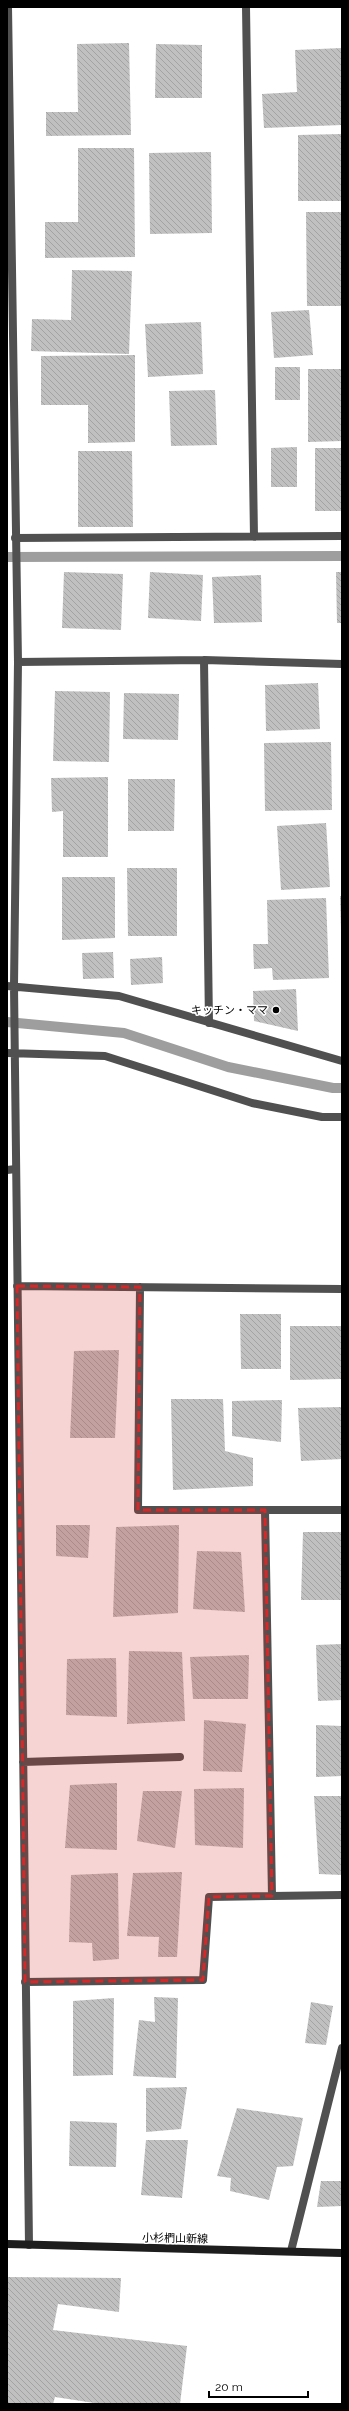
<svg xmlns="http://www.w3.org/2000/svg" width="349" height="2411" font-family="Raleway,'Noto Sans JP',sans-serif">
	<defs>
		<pattern id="building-back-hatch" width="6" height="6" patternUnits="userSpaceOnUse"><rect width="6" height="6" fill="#c0c0c0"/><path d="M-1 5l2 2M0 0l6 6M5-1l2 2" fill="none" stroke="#a3a3a3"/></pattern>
	</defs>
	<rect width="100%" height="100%" fill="#fff"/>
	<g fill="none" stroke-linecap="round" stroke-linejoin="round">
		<!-- stream -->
		<path stroke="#9e9e9e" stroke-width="10" d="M7 557 342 556
			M7 1022 124 1033 228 1067 333 1088H342"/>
	</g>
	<!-- building -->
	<path fill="url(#building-back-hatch)" d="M129 43 131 135 46 136V112H78L77 44Z
		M156 44 202 45V98H155Z
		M342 48V125L264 128 262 94 297 92 295 50Z
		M342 134V201H298V135Z
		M78 148H134L135 257 45 258V222H78Z
		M211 152 212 233 150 234 149 153Z
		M306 212H342V306H307Z
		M72 270 132 271 129 354 31 351 32 319 71 320Z
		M309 310 313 355 274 358 271 312Z
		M201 322 203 374 148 377 145 324Z
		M135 355V442L88 443V405H41V356Z
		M275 367H300V400H275Z
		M308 369H342V441L308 442Z
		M215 390 217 445 171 446 169 391Z
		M297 447V487H271V448Z
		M315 448H342V511H315Z
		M78 451H132L133 527H78Z
		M64 572 123 574 121 630 62 628Z
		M150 572 203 575 201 621 148 618Z
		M336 572H342V623H337Z
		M261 575 262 622 214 623 212 577Z
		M318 683 320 729 266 731 265 685Z
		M55 691 110 692 109 762 53 761Z
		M124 693 179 694 178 740 123 739Z
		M331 742 332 810 265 811 264 743Z
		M108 777V857H63V811L52 812 51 778Z
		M128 779H175L174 831H128Z
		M326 823 330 887 281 890 277 826Z
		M127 868H177V936H128Z
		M62 877H115V938L62 940Z
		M340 896H342V930H341Z
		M326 898 329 978 273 980 272 968 254 969 253 944H268L267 900Z
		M113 952 114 978 83 979 82 953Z
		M162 957 163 983 131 985 130 959Z
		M296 989 298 1031 254 1021 253 991Z
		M240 1314H281V1369H241Z
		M290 1326H342V1379L290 1380Z
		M119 1350 115 1438H70L74 1351Z
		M171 1399H223L225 1451 253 1458V1486L173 1490Z
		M282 1400 281 1442 232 1436V1401Z
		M342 1407V1459L301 1461 298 1408Z
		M56 1525H90L88 1558 56 1556Z
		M179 1525 178 1613 113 1617 116 1527Z
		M303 1532H342V1600H301Z
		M197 1551 241 1552 245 1612 193 1609Z
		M342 1644V1700L318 1701 316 1645Z
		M129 1651 182 1652 185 1721 127 1724Z
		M249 1655 248 1699H193L190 1657Z
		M116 1658 117 1717 66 1715 67 1659Z
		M204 1720 246 1724 242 1772 203 1771Z
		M316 1725 342 1726V1776L316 1777Z
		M117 1783V1850L65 1848 70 1785Z
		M244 1788 243 1848 195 1845 194 1789Z
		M143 1791H182L175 1848 137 1841Z
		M314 1796H342V1875L319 1874Z
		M182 1872 177 1957H158L159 1937 127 1936 133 1873Z
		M118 1873 119 1959 93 1961 92 1943 69 1942 71 1875Z
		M154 1997 178 1998 176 2078 133 2076 139 2020 155 2022Z
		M114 1998 113 2075 73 2076V2001Z
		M311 2002 333 2006 326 2045 305 2043Z
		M187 2087 181 2129 146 2132V2088Z
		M237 2108 303 2118 293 2166 277 2167 269 2200 230 2191 231 2178 217 2176Z
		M70 2121 117 2123 116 2167 69 2166Z
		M146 2140H188L182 2198 141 2195Z
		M321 2181H342V2206L317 2207Z
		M7 2277 121 2278 119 2312 58 2304 53 2330 187 2346 180 2404H101L55 2397 53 2404H7Z"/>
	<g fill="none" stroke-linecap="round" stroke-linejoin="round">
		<!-- lane -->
		<path stroke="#505050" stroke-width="8" d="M7 1170 16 1169"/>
		<!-- street -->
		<path stroke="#505050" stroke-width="8" d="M8 7 18 662 14 986 29 2245
			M246 7 254 537
			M15 538 342 536
			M204 660 209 1023
			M18 662 204 660 342 664
			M7 986 119 996 342 1061
			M7 1053 105 1056 252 1103 322 1117H342
			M17 1286 342 1289
			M140 1287 138 1510H342
			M265 1510 272 1896 342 1895
			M23 1762 180 1757
			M25 1982 203 1980 209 1897 272 1896
			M291 2251 342 2048"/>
		<!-- secondary -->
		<path stroke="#1d1d1d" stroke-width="8" d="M7 2244 342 2253"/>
	</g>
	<!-- marked area -->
	<path fill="#d62828" fill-opacity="0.2" stroke="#d62828" stroke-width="3" stroke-dasharray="8 5" stroke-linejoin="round" d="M17 1286 140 1287 138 1510H265L272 1896 209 1897 203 1980 25 1982Z"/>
	<!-- markers -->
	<circle fill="#000" stroke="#fff" stroke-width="1.5" cx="276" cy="1010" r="4"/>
	<g text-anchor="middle" stroke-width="3" stroke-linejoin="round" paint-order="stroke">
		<!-- poi labels -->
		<g font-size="11" fill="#000" stroke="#fff" text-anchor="end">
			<text x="268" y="1014">キッチン・ママ</text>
		</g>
		<!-- street labels -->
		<g font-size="11" fill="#000" stroke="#fff">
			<text transform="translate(175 2238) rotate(1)" y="4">小杉椚山新線</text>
		</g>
	</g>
	<!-- border -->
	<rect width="349" height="2411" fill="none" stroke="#000000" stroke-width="16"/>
	<!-- scale -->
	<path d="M209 2391v6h99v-6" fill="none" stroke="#000000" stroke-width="2"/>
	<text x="215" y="2391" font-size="12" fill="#000000" stroke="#ffffff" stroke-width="3" paint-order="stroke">20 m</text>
</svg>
